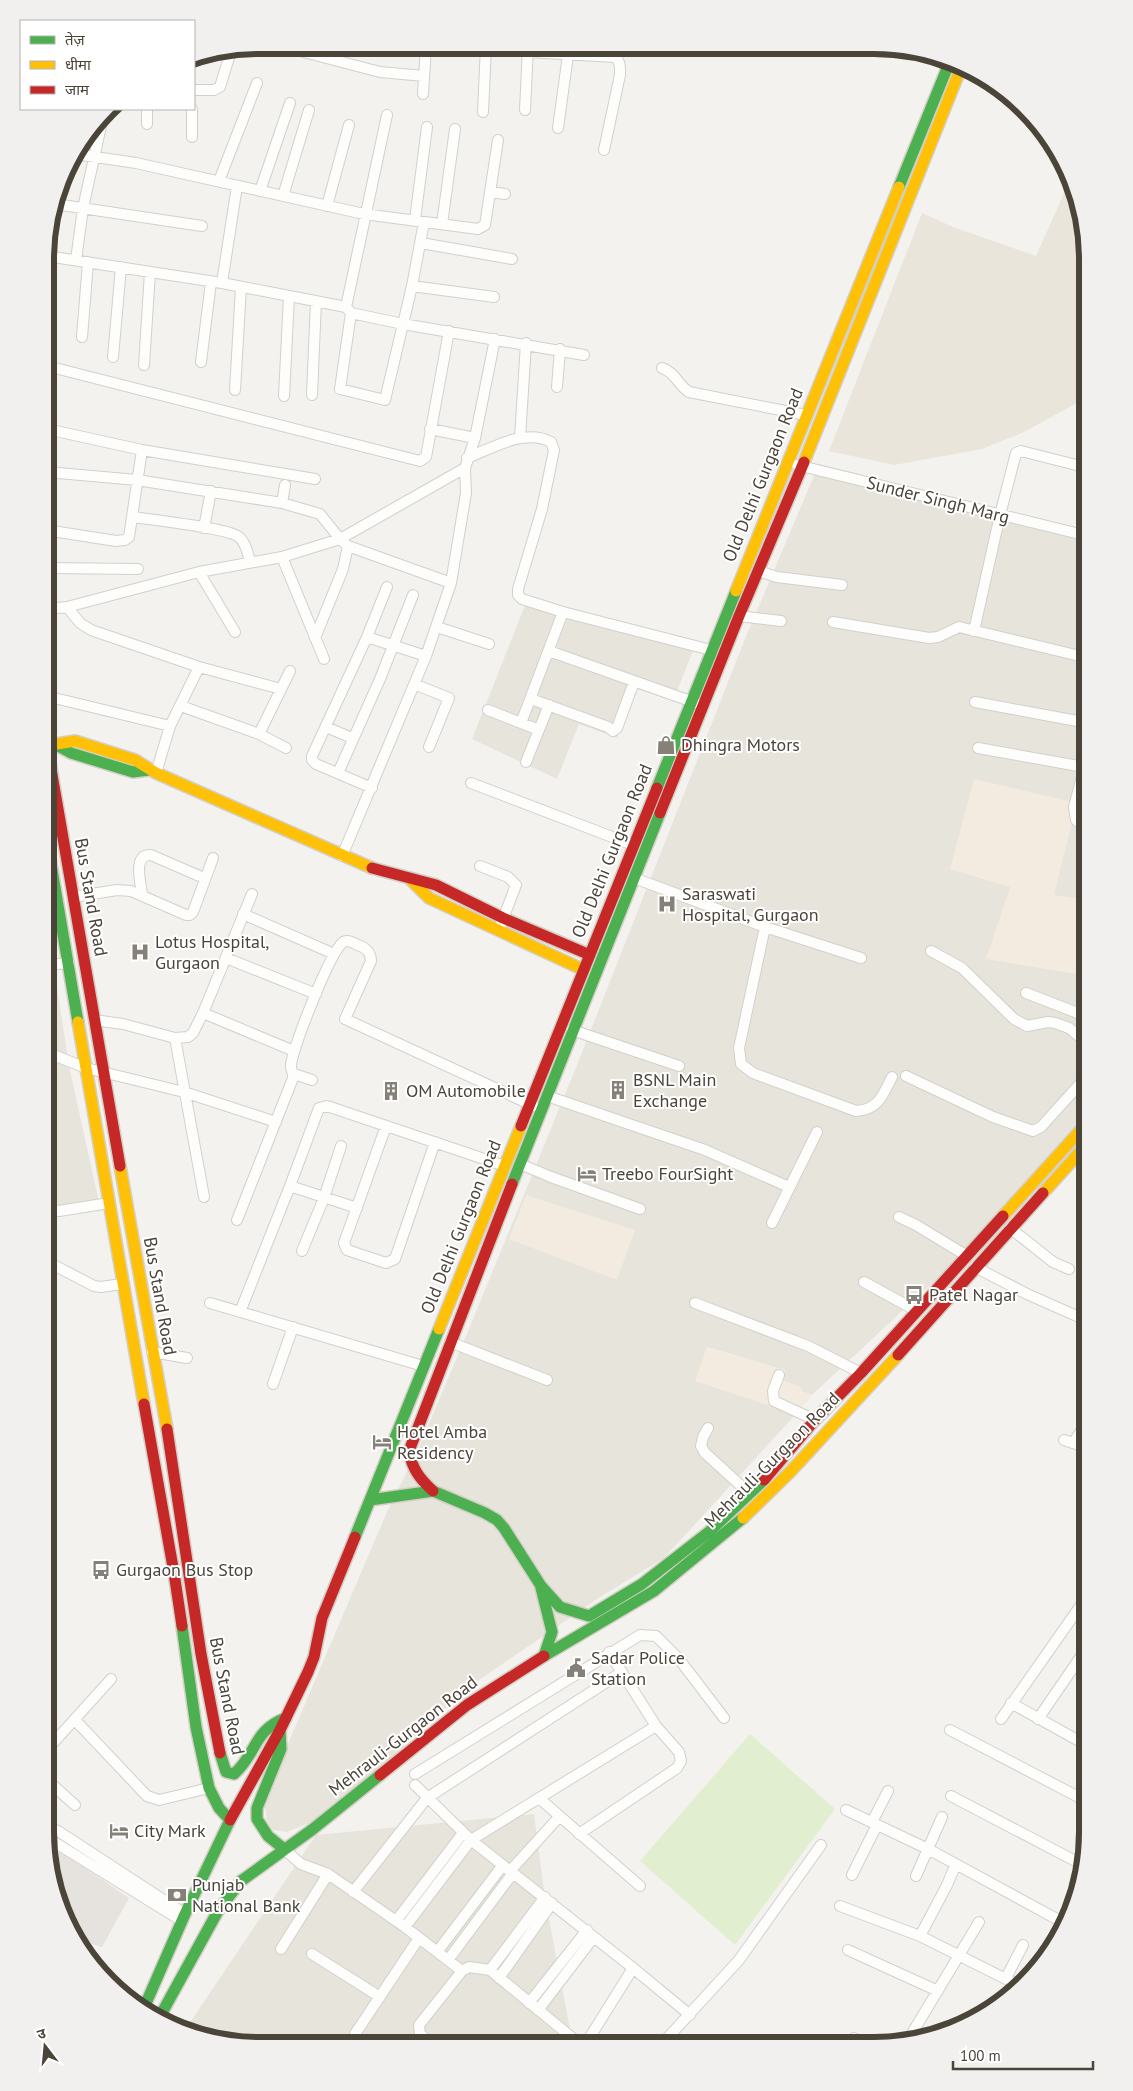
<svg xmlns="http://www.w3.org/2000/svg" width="1133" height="2091" font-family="'PT Sans','Noto Sans Devanagari',sans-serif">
	<rect width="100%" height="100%" fill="#f4f2ee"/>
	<!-- residential -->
	<path fill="#e7e4dc" d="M819 464 993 509 1088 530V1112L989 1227 943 1273 812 1395 801 1391 802 1388 782 1380 785 1370 707 1347 696 1381 796 1414 664 1558 600 1597 466 1689 377 1771 316 1820 287 1832 273 1830 267 1821 264 1800 387 1512 419 1447 469 1329 579 1060 745 639Z
		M526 603 693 651 673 701 636 688 617 738 579 724 557 779 472 739Z
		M46 915 69 1066 99 1202 65 1208 46 1206Z
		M534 1814 545 1898 573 2045 231 2044 185 2030 316 1835Z"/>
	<!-- commercial -->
	<path fill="#f3ebdf" d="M974 779 1077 803 1054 895 1088 900V976L986 959 1010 887 950 869Z
		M526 1195 635 1230 617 1280 509 1239Z
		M707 1347 785 1370 782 1380 802 1388 801 1391 812 1395 796 1414 695 1381Z"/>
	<!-- education -->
	<path fill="#eae5da" d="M1071 178 1077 190 1088 259V397L1024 432 982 449 894 465 829 451 922 213 953 227 1036 256Z"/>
	<!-- grass -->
	<path fill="#e1eecf" d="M750 1734 835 1809 735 1945 640 1861Z"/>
	<!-- parking -->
	<path fill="#e6e3df" d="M48 1843 129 1898 102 1947 75 1939 56 1901Z"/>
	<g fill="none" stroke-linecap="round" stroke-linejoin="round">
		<!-- street casing -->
		<g stroke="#d2d0cb" stroke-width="12">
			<path id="street" d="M277 45 380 72 424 76
				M528 52 615 57C621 62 620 68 620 75L604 150
				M194 60V58
				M194 90H214L220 87 231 51
				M423 94 426 46
				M192 109V137
				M525 110 528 47
				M483 112 486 46
				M147 124V109
				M558 128 568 55
				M75 154 136 163 364 214 478 229 485 225 498 140
				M219 181 257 83
				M260 191 290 103
				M490 192 505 194
				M283 196 309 110
				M55 204 202 226
				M327 206 349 125
				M415 220 427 127
				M442 224 455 129
				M421 243 512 259
				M47 256 222 283 346 307 351 313 403 324 584 355
				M76 260 83 208 103 117
				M222 283 237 186
				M412 286 494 297
				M346 307 387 115
				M351 313 340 389 385 400 412 286 424 222
				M82 337 88 262
				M113 357 121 267
				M201 362 211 282
				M144 365 150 272
				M47 366 420 461 426 457 449 331
				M662 368C676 373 677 384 689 392L806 415
				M557 387 560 349
				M235 390 241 287
				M312 395 316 301
				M284 396 289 296
				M47 429 142 450 315 479
				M430 429 475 438
				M520 438 526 343
				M467 458C492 448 525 428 551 442L554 450 542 509 518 589V595L522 599 563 612 711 650
				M797 465 1088 536
				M47 472 137 480 282 503 320 514 340 539 348 546 451 583
				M282 503 285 485
				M133 517C153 520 227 528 239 537 246 543 248 554 250 562
				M204 528 211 491
				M46 530 116 541 125 540 129 537 142 450
				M282 557 324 659
				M46 568 138 569
				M758 571 777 577 842 585
				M199 572 235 632
				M67 607 80 623 91 630 199 667 281 689
				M46 609 67 607 199 572 282 557 340 539 465 468
				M739 616 781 621
				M833 622 929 638 938 637 959 627 1088 658
				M437 627 489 644
				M974 631 1000 515 1016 453 1021 451 1088 468
				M367 637 426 656
				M315 638 343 569 348 546
				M549 651 696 703
				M414 684 449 698 429 747
				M46 696 170 726
				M531 699 608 727 613 731 617 728 634 682
				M975 702 1088 723
				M181 706 259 734 286 748
				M488 710 539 730
				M521 723 563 612
				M326 727 352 738
				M259 734 290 671
				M978 748 1084 767
				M526 762 549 705
				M156 773 170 726 199 667
				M338 773 380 679 413 595
				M471 783 633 845
				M372 788 316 764 312 760V756L367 637 387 587
				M1088 824 1080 823 1076 820 1074 807 1088 754
				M342 856 426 656 451 583 466 493 465 468 475 438 495 339
				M480 866 508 877 516 885 501 924
				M634 878 765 927 861 958
				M142 895C141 883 132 854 151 855L204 878
				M73 897 117 890 131 891 186 915H190L193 912 213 858
				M243 914 334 954
				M765 927 739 1048 741 1064 753 1073 856 1111C879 1110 883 1094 892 1077
				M931 951 962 968 1014 1019 1027 1026 1048 1022 1055 1023 1069 1028 1088 1044
				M226 958 316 994
				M46 965 69 963
				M1026 993 1088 1017
				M203 1013 294 1051
				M94 1020 123 1024 175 1038 188 1037 193 1033 203 1013 252 894
				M572 1030 679 1066
				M175 1038 204 1197
				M46 1052 86 1068 184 1092 276 1122
				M294 1074 312 1080
				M906 1076 993 1117 1033 1131 1041 1127 1088 1075
				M547 1096 705 1150 789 1187
				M386 1126 344 1243 347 1250 386 1263 395 1259 435 1142
				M520 1164 551 1177 640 1209
				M290 1186 357 1208
				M46 1209 59 1211 109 1203
				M899 1217 916 1225 967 1256
				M237 1220 293 1078C294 1073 290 1069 291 1064 295 1043 329 954 343 942 348 939 353 943 358 945 366 948 371 952 371 961L345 1019 534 1106
				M772 1223 817 1132
				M1010 1228 1053 1262 1069 1269
				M302 1251 324 1198 341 1146
				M46 1261 94 1286 101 1287 122 1284
				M975 1267 1027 1294 1088 1321
				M864 1282 917 1311
				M210 1303 423 1366
				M695 1303 808 1346 861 1373
				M240 1312 290 1186 319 1108 327 1106 505 1166
				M450 1342 547 1380
				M152 1352 187 1358
				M779 1375 773 1391 774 1401 815 1420
				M273 1384 293 1327
				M708 1428 703 1437 701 1446 705 1453 750 1494
				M1064 1440 1088 1448
				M1073 1443 1088 1421
				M1011 1703 1088 1746
				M1001 1719 1088 1595
				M1038 1719 1088 1646
				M75 1720 147 1796 159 1800 209 1788
				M950 1730 1088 1802
				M45 1752 111 1679
				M415 1774 640 1635 656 1636 679 1659 724 1718
				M45 1778 75 1805
				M415 1785 471 1840 633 1968 690 2015
				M951 1796 1083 1865
				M540 1799 640 1886
				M1086 1802 1088 1788
				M846 1810 928 1849 1066 1924
				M872 1822 888 1791
				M45 1831 51 1828 58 1831 185 1914
				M579 1834 677 1768 681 1761 679 1752 656 1726 609 1652
				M46 1837 182 1921
				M284 1849 301 1864 328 1874 405 1927 462 1971 469 1967 490 1970 581 2045
				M510 1871 559 1817
				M852 1875 877 1825
				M916 1876 942 1817
				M353 1892 427 1798 622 1672
				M840 1906 920 1936 1020 1986
				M396 1921 463 1833
				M405 1927 471 1840 656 1726
				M920 1936 947 1885 956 1864
				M281 1949 328 1874
				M848 1950 938 1991
				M437 1952 503 1865
				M312 1954 380 1997
				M448 1960 513 1873
				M490 1970 545 1897
				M499 1978 552 1903
				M1006 1978 1023 1945
				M529 2003 587 1930
				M538 2010 594 1937
				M972 2017 974 2018
				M355 2034 419 1938
				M854 2038 867 2046
				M908 2040 979 1922
				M433 2045 420 2034 419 2025 462 1971
				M585 2045 633 1968
				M661 2045 739 1960 821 1845"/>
		</g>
		<!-- fast casing -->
		<g stroke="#d3cfc5" stroke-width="14">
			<path id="fast" d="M899 187 950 61
				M51 742 71 753 133 772 149 770
				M657 788 736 591
				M46 835 78 1022
				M512 1184 660 813
				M370 1500 433 1491 485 1513 497 1520 504 1528 541 1586
				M355 1537 439 1329
				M541 1586 560 1607 589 1616 642 1584 710 1531 764 1480
				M541 1588 552 1632 544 1656
				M182 1626 196 1727 209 1788 219 1808 230 1820
				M544 1656 654 1591 743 1518
				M280 1730 281 1749 257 1808V1819L268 1836 284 1849
				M220 1753 226 1772 234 1774C258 1753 252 1731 286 1718
				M143 2010 185 1914 230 1820
				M158 2020 218 1911 241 1881 313 1829 380 1775"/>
		</g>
		<!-- slow casing -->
		<g stroke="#d3cfc5" stroke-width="14">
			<path id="slow" d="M804 462 962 65
				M736 591 899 187
				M57 744 75 741 135 760 156 773 372 868
				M411 880 429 898 584 970
				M78 1022 144 1404
				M120 1166 167 1429
				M1043 1193 1088 1143
				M1003 1216 1088 1122
				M439 1329 521 1126
				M743 1518 791 1471 898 1355"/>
		</g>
		<!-- jam casing -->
		<g stroke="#d3cfc5" stroke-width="14">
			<path id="jam" d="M46 740 120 1166
				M660 813 739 616 804 462
				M372 868 436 885 503 918 590 955
				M521 1126 657 788
				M898 1355 1043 1193
				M144 1404 174 1573 182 1626
				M167 1429 201 1654 220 1753
				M764 1480 815 1420 861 1373 1003 1216
				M433 1491C420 1479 412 1469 409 1451L512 1184
				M380 1775 467 1705 544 1656
				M230 1820 280 1730 308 1672 314 1657 322 1618 355 1537"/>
		</g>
		<!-- street -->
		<use href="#street" stroke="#fdfdfc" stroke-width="10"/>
		<!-- fast -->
		<use href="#fast" stroke="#4caf50" stroke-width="11"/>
		<!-- slow -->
		<use href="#slow" stroke="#ffc107" stroke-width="11"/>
		<!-- jam -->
		<use href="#jam" stroke="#c62828" stroke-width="11"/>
	</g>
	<!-- icons -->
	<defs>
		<g id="shop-bare" transform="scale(1.5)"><path d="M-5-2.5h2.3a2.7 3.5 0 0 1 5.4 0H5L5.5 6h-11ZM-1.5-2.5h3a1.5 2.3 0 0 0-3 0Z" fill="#868178" stroke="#fff" stroke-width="2.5" paint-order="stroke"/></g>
		<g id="hospital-bare" transform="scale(1.5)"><path d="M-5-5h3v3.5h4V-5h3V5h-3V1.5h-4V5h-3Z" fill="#868178" stroke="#fff" stroke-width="2.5" paint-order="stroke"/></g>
		<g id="building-bare" transform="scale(1.5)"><path d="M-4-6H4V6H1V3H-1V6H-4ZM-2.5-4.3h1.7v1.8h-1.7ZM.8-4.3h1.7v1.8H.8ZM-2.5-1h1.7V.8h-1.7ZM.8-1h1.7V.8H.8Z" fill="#868178" stroke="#fff" stroke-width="2.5" paint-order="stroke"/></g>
		<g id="hotel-bare" transform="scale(1.5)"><path d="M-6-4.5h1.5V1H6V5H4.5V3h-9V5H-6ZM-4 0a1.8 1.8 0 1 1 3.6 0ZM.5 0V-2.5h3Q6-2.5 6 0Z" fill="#868178" stroke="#fff" stroke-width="2.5" paint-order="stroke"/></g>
		<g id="bus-bare" transform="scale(1.5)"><path d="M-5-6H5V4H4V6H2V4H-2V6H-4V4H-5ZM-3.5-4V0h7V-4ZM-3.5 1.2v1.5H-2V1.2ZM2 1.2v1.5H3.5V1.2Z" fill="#868178" stroke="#fff" stroke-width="2.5" paint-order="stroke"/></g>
		<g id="civic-bare" transform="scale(1.5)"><path d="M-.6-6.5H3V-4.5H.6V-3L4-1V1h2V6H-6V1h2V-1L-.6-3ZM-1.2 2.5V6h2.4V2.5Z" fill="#868178" stroke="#fff" stroke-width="2.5" paint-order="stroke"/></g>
		<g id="bank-bare" transform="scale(1.5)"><path d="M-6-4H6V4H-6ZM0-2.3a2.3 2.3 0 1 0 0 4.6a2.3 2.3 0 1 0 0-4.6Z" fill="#868178" stroke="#fff" stroke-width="2.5" paint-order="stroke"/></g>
	</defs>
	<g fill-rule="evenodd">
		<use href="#shop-bare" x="666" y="745"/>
		<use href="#hospital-bare" x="667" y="904"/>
		<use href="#hospital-bare" x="140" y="952"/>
		<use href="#building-bare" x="618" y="1090"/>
		<use href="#building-bare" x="391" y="1091"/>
		<use href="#hotel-bare" x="587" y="1174"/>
		<use href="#bus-bare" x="914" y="1295"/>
		<use href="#hotel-bare" x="382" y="1442"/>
		<use href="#bus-bare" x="101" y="1570"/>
		<use href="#civic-bare" x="576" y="1668"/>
		<use href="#hotel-bare" x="119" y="1831"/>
		<use href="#bank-bare" x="177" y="1895"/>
	</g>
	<g text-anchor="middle" stroke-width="4" stroke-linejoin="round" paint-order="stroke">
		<!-- street labels -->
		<g font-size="18" fill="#4b4439" stroke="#fff">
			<text transform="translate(763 475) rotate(-68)" y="6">Old Delhi Gurgaon Road</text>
			<text transform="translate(938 500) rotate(14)" y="6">Sunder Singh Marg</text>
			<text transform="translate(612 851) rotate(-68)" y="6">Old Delhi Gurgaon Road</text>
			<text transform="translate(91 897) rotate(80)" y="6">Bus Stand Road</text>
			<text transform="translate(461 1227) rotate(-68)" y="6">Old Delhi Gurgaon Road</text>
			<text transform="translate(160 1296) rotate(80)" y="6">Bus Stand Road</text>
			<text transform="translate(772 1460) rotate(-45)" y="6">Mehrauli-Gurgaon Road</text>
			<text transform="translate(227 1696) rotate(79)" y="6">Bus Stand Road</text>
			<text transform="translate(403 1736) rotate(-38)" y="6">Mehrauli-Gurgaon Road</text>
		</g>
		<!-- poi labels -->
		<g font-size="18" fill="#4b4439" stroke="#fff" text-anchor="start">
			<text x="681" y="751">Dhingra Motors</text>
			<text x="682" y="900">Saraswati<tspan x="682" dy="21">Hospital, Gurgaon</tspan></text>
			<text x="155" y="948">Lotus Hospital,<tspan x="155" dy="21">Gurgaon</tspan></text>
			<text x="633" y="1086">BSNL Main<tspan x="633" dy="21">Exchange</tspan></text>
			<text x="406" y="1097">OM Automobile</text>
			<text x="602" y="1180">Treebo FourSight</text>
			<text x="929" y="1301">Patel Nagar</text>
			<text x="397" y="1438">Hotel Amba<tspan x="397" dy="21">Residency</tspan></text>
			<text x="116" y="1576">Gurgaon Bus Stop</text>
			<text x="591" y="1664">Sadar Police<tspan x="591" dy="21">Station</tspan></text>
			<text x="134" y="1837">City Mark</text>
			<text x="192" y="1891">Punjab<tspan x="192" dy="21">National Bank</tspan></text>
		</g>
	</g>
	<!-- crop -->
	<path d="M0 0H1133V2091H0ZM259 54H874A205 205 0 0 1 1079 259V1832A205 205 0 0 1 874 2037H259A205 205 0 0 1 54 1832V259A205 205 0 0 1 259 54Z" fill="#f1f0ef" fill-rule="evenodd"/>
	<path fill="none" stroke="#4b4439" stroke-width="6" d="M259 54H874A205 205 0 0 1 1079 259V1832A205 205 0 0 1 874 2037H259A205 205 0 0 1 54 1832V259A205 205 0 0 1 259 54Z"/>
	<!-- legend -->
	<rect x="20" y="20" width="175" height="90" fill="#ffffff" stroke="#b7b4b0"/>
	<rect x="30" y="36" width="25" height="8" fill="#4caf50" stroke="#b7b4b0"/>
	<text x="65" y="45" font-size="15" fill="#4b4439">तेज़</text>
	<rect x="30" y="61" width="25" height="8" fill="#ffc107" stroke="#b7b4b0"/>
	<text x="65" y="70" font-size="15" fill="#4b4439">धीमा</text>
	<rect x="30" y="86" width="25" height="8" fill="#c62828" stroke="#b7b4b0"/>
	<text x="65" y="95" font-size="15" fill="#4b4439">जाम</text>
	<!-- north arrow -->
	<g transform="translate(45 2046) rotate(344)" stroke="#ffffff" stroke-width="4" paint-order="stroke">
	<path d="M0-4L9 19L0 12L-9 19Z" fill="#4b4439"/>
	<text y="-8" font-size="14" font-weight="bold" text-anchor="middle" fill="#4b4439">उ</text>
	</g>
	<!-- scale -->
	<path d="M953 2061v8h140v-8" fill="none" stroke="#4b4439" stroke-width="2.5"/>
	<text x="960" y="2061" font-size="15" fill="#4b4439" stroke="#ffffff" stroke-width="4" paint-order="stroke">100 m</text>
</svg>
